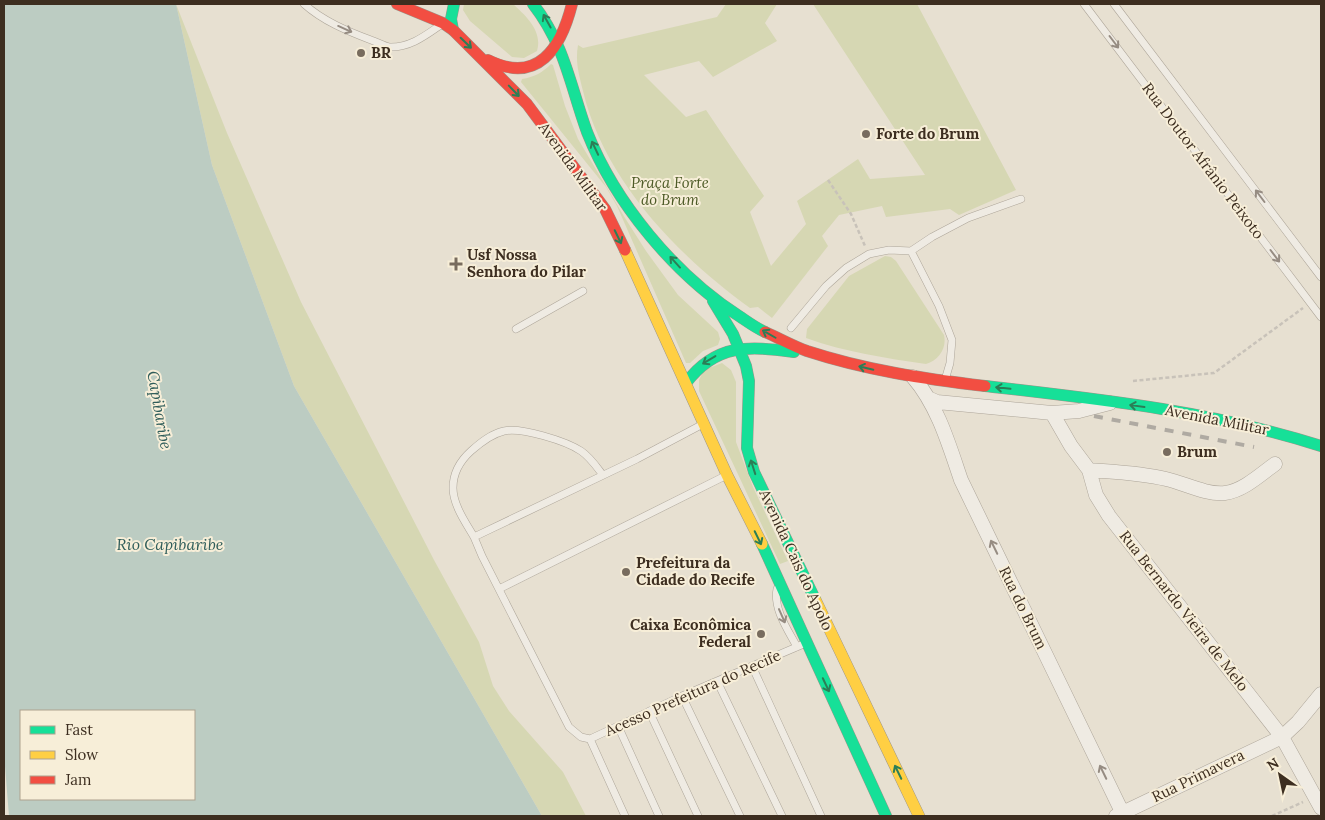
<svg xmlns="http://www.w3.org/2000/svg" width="1325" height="820" font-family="Lora,serif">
	<rect width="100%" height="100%" fill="#e7e0d1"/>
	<!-- green -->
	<path fill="#d6d7b3" d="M176 4 227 133 301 302 434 560 479 642 493 686 509 711 563 772 586 816H542L294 386 212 165Z
		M464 4H513C526 16 543 31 537 51L524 58 512 57 470 21 463 10Z
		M726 4H777L765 23 777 41 713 77 699 61 644 75 686 117 706 110 764 196 750 212 771 266 806 224 797 201 858 159 870 179 925 175 813 4H917L1016 190 959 215 950 209 886 217 882 206 839 215 822 236 828 246 772 318 758 307 750 308C678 256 604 180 583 91 579 75 575 62 578 45L583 48 717 17Z
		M551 64 553 65 565 106 578 139 625 218 646 251 678 295 718 332 720 339 718 345 703 351 690 363H686L617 206 606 187 521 82 522 79C534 77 542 73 551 64Z
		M885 256 891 257 896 261 944 335C947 348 939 360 926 364 885 358 845 352 806 338L807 329 849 276Z
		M722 363 731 370 736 382V442L753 487 788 561 780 564 699 391V380L704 370Z"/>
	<!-- water -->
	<path fill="#bcccc2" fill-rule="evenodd" d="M4 4H176L212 165 294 386 542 816H9L4 754ZM21 711H194V799H21Z"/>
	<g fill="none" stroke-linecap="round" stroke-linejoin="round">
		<!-- lane casing -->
		<g stroke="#ada599" stroke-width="8">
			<path id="lane" d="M304 4C323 21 347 31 371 40 377 42 384 46 389 47 410 48 426 35 442 24
				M1084 4 1321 317
				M1114 4 1321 277
				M911 251 939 306 952 340 950 363 945 380
				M791 328 826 286 846 268 869 254 889 250 911 251 932 237 968 218 1021 199
				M516 329 583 291
				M703 424 637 459 474 537 482 556 569 727 581 737 590 739 682 696 806 643
				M474 537C466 523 453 505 453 488 453 473 461 460 471 451 481 442 491 434 504 431 521 427 566 441 581 451 590 457 596 466 602 474
				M499 589 727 475
				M777 589C773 609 788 630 797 647
				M752 666 821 816
				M717 681 782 816
				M682 696 740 816
				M649 711 698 816
				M618 726 659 816
				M590 739 625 816"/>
		</g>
		<!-- street casing -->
		<g stroke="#ada599" stroke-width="15">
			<path id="street" d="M913 377C938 406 949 445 961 480L1124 816
				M928 398 937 402 1052 413 1079 411 1110 403
				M1052 413 1071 446 1089 470 1096 495 1109 516 1282 737 1321 808
				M1089 470C1114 472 1141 473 1166 479 1184 483 1206 495 1225 493 1243 491 1261 474 1275 464
				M1116 816 1282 737 1298 722 1321 694"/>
		</g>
		<!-- fast casing -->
		<g stroke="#9c958a" stroke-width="12">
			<path id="fast" d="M533 4C565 45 570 85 587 132 615 203 675 275 739 316 748 322 756 328 765 332
				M453 30 451 19 454 4
				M713 301 733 334 746 366 749 381 747 448 754 472 815 599
				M686 383C716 343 749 346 794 352
				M985 386C1098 399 1212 411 1321 446
				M762 544 886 816"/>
		</g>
		<!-- slow casing -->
		<g stroke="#9c958a" stroke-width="12">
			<path id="slow" d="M625 250 727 475 762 544
				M815 599 919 816"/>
		</g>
		<!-- jam casing -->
		<g stroke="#9c958a" stroke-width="12">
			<path id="jam" d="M397 4 443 23 453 30 527 104 605 209 625 250
				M488 60C538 85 561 48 572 4
				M765 332C779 338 793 346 807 351 865 370 925 379 985 386"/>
		</g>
		<!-- path -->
		<path stroke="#c8c2b9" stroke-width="2.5" stroke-dasharray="4 2.5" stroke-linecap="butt" d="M828 180 851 214 865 246
			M1133 381 1214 373 1303 308
			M1272 816 1303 802"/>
		<!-- lane -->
		<use href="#lane" stroke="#efebe3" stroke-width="7"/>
		<!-- street -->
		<use href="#street" stroke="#efebe3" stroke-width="14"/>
		<!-- fast -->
		<use href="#fast" stroke="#16e098" stroke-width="11"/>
		<!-- slow -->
		<use href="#slow" stroke="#ffcf43" stroke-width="11"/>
		<!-- jam -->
		<use href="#jam" stroke="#f24e42" stroke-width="11"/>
		<!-- rail -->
		<path stroke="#afaaa2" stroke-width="4" stroke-dasharray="9 9" stroke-linecap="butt" d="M1094 416 1254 447"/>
	</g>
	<!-- one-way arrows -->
	<defs><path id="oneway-shaft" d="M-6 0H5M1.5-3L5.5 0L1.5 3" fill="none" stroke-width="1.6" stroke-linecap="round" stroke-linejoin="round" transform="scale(1.25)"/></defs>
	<g stroke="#2b7e56">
		<use href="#oneway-shaft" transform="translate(547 21) rotate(-119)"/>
		<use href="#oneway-shaft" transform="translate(466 43) rotate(44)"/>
		<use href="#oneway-shaft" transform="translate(514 91) rotate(46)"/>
		<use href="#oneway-shaft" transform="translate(595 148) rotate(-115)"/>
		<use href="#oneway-shaft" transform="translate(618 237) rotate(64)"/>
		<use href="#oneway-shaft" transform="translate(675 262) rotate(-132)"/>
		<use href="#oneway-shaft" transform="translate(769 334) rotate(-150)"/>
		<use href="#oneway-shaft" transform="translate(709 360) rotate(149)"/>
		<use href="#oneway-shaft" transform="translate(866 368) rotate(-167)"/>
		<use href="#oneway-shaft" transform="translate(1003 388) rotate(-174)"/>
		<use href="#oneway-shaft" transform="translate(1137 406) rotate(-172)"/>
		<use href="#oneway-shaft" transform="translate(753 467) rotate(-108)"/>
		<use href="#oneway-shaft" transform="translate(758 538) rotate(64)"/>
		<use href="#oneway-shaft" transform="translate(826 685) rotate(65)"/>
		<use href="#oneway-shaft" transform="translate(898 772) rotate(-116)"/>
	</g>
	<g stroke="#968c82">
		<use href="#oneway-shaft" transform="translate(345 29) rotate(24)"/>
		<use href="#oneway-shaft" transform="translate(1114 42) rotate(53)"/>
		<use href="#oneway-shaft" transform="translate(1260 196) rotate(-127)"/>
		<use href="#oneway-shaft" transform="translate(1275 256) rotate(53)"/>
		<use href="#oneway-shaft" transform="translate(994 547) rotate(-116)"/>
		<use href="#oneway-shaft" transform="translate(782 616) rotate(66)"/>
		<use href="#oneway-shaft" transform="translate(1103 772) rotate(-116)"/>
	</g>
	<!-- markers -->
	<g fill="#786c5e" stroke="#f7eed8" stroke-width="2">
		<circle cx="361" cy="53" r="5"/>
		<circle cx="866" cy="134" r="5"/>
		<path d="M453.5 256.5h5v5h5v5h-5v5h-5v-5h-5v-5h5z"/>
		<circle cx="1167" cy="452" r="5"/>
		<circle cx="626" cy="572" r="5"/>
		<circle cx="761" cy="634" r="5"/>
	</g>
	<g text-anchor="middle" stroke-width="4" stroke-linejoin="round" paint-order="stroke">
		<!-- poi labels -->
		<g font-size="15" font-weight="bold" fill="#3d2e20" stroke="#f7eed8" text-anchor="start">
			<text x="371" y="58">BR</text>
			<text x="876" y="139">Forte do Brum</text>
			<text x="467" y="260">Usf Nossa<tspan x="467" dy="17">Senhora do Pilar</tspan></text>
			<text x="1177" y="457">Brum</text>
			<text x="636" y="568">Prefeitura da<tspan x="636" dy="17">Cidade do Recife</tspan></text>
			<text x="751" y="630" text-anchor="end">Caixa Econômica<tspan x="751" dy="17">Federal</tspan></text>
		</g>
		<!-- street labels -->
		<g font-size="15" fill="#3d2e20" stroke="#f7eed8">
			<text transform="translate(1203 161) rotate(53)" y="5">Rua Doutor Afrânio Peixoto</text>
			<text transform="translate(573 167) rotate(54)" y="5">Avenida Militar</text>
			<text transform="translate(1217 420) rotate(11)" y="5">Avenida Militar</text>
			<text transform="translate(796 560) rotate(65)" y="5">Avenida Cais do Apolo</text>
			<text transform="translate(1023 608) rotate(64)" y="5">Rua do Brum</text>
			<text transform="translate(1184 611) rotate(52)" y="5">Rua Bernardo Vieira de Melo</text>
			<text transform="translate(693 693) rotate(-24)" y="5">Acesso Prefeitura do Recife</text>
			<text transform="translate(1198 776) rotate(-26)" y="5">Rua Primavera</text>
		</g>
		<!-- park labels -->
		<g font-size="15" font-style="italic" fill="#4d5a26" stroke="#f7eed8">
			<text x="670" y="188">Praça Forte<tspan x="670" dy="17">do Brum</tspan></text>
		</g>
		<!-- water labels -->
		<g font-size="16" font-style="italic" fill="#2f5d5a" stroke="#f7eed8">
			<text transform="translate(160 410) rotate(80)" y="6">Capibaribe</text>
			<text x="170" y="550">Rio Capibaribe</text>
		</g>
	</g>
	<!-- border -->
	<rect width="1325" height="820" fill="none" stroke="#3d2e20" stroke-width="10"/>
	<!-- legend -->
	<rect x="20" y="710" width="175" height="90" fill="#f7eed8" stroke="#ada18e"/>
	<rect x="30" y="726" width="25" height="8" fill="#16e098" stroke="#ada18e"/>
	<text x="65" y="735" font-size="15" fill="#3d2e20">Fast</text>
	<rect x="30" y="751" width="25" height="8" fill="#ffcf43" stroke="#ada18e"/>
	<text x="65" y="760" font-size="15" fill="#3d2e20">Slow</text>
	<rect x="30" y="776" width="25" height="8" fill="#f24e42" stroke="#ada18e"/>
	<text x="65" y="785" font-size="15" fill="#3d2e20">Jam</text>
	<!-- north arrow -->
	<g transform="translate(1280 775) rotate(327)" stroke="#f7eed8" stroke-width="4" paint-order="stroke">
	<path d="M0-4L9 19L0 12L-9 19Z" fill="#3d2e20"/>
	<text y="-8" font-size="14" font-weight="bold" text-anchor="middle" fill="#3d2e20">N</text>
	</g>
</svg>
